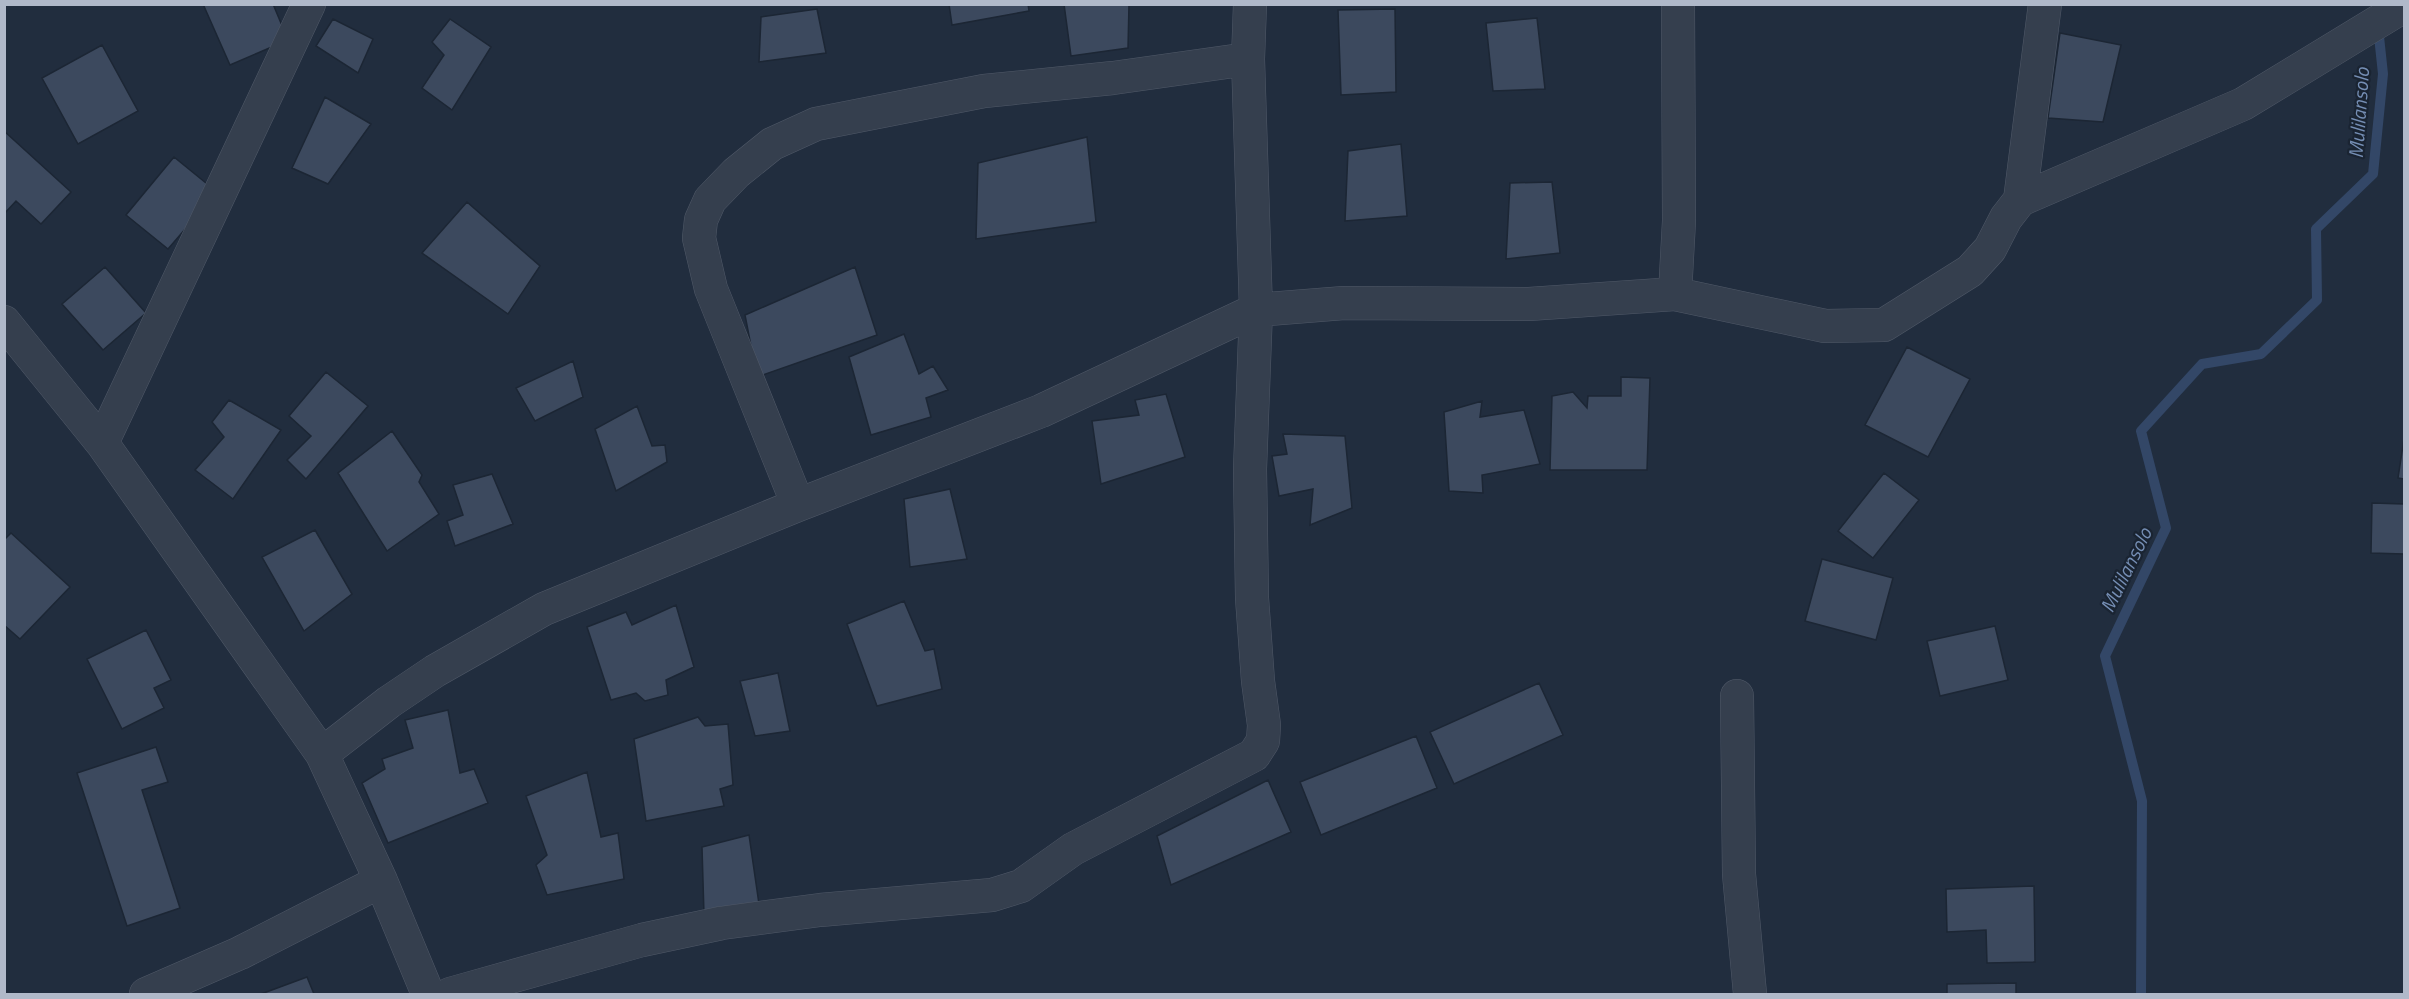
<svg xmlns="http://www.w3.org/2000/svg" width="2409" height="999" font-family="'Titillium Web',sans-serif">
	<rect width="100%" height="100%" fill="#212d3e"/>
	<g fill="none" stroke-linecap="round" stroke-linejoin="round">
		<!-- stream -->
		<path stroke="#334767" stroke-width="10" d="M2141 994 2142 801 2105 656 2166 528 2141 431 2202 364 2261 354 2317 300 2316 229 2373 174 2383 74 2378 27"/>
	</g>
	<!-- building -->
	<path fill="#3c495e" stroke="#1c2634" stroke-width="1.5" d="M203 4H273L288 40 230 65Z
		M949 4H1028L1029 11 952 25Z
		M1064 4H1129L1128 48 1071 56Z
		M817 9 826 53 759 62 761 17Z
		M1395 9 1396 92 1341 95 1338 10Z
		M1537 18 1545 89 1493 91 1486 23Z
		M333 19 373 39 358 73 316 46Z
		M450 19 491 47 452 110 422 88 444 55 432 42Z
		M2060 33 2121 45 2103 122 2048 118Z
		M102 45 138 111 78 144 42 78Z
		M325 97 371 124 328 184 292 168Z
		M4 131 71 192 41 224 16 201 4 214Z
		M1087 137 1096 222 976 239 978 163Z
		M1401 144 1407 216 1345 221 1348 151Z
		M174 157 217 192 168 249 126 215Z
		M1552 182 1560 253 1506 259 1510 183Z
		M467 202 540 266 508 314 422 253Z
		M105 267 146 313 103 350 62 304Z
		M855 267 877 335 757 377 745 315Z
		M904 334 919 374 933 366 948 390 926 398 931 417 871 435 849 357Z
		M1907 347 1970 379 1928 457 1865 425Z
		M573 361 583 397 535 421 516 388Z
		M326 372 368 406 306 479 287 460 311 436 289 416Z
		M1621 377 1650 378 1647 470H1550L1552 396 1573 392 1587 408 1588 396H1621Z
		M1166 394 1185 457 1101 484 1092 421 1139 415 1135 400Z
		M229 400 281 430 233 499 195 470 224 437 212 422Z
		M1482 401 1480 417 1524 410 1540 464 1482 475 1483 493 1449 491 1444 412Z
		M637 406 652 446 665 445 667 462 616 491 595 429Z
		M392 431 422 475 419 482 439 514 387 551 338 473Z
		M1283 434 1345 436 1352 508 1310 525 1313 489 1279 496 1272 456 1287 454Z
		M2404 439V479L2398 478Z
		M1884 473 1919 500 1873 558 1838 531Z
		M492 474 513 524 455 546 447 521 463 515 453 485Z
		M950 489 967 559 910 567 904 499Z
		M2372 503 2404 504V554L2371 553Z
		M315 530 352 594 304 631 262 557Z
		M11 533 70 587 20 639 4 625V540Z
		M1822 559 1893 578 1876 640 1805 621Z
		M904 601 925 651 934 649 942 689 877 706 847 624Z
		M676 605 694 667 666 680 668 695 645 701 636 693 611 700 587 627 626 612 632 625Z
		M1995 626 2008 680 1940 696 1927 641Z
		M146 630 171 680 154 688 164 708 122 729 87 659Z
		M778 673 790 731 755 736 740 681Z
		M1539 683 1563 735 1454 784 1430 732Z
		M448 710 460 773 474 769 488 803 388 843 362 783 385 769 382 759 413 748 405 720Z
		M698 717 705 726 728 724 733 785 720 789 724 806 646 821 634 739Z
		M1416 736 1437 788 1321 835 1300 782Z
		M156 747 168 782 142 790 180 908 127 926 77 773Z
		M587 772 601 837 618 833 624 879 547 895 536 865 547 855 526 796Z
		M1268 780 1291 832 1171 885 1157 836Z
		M749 835 760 911 704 915 702 847Z
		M2034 886 2035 962 1987 963 1986 930 1947 932 1946 889Z
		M307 977 314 994H261Z
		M2016 983V994H1947V984Z"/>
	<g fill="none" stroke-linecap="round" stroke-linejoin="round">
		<!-- street casing -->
		<g stroke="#505968" stroke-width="34">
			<path id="street" d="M2020 200 2045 4
				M1675 294 1679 221 1678 4
				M4 322 102 443 322 754 381 881 428 994
				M102 443 309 4
				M798 505 711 289 699 238 701 220 710 200 736 173 772 144 816 124 984 91 1113 78 1248 59
				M1737 696 1739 874 1750 994
				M322 754 389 702 435 671 544 609 798 505 1041 411 1256 310 1344 303 1529 304 1675 294 1825 326 1884 325 1970 271 1990 249 2006 218 2020 200 2243 104 2404 6
				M146 994 240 953 381 881
				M450 994 642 940 722 923 820 910 992 895 1021 886 1073 849 1254 755 1263 741 1264 725 1258 681 1252 598 1250 469 1256 310 1248 59 1250 4"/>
		</g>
		<!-- street -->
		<use href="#street" stroke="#353f4e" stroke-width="33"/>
	</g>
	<g text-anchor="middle" stroke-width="4.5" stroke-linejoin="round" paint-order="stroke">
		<!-- water labels -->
		<g font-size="20" font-style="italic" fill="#758eb4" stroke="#1a2432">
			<text transform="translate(2359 113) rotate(-86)" y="7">Mulilansolo</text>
			<text transform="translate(2126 570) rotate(-64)" y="7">Mulilansolo</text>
		</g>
	</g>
	<!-- border -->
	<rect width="2409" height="999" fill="none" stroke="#b0b9c9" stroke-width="12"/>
</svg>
